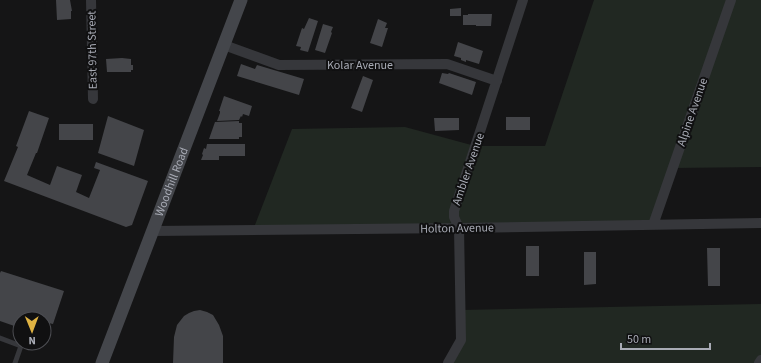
<svg xmlns="http://www.w3.org/2000/svg" width="761" height="363" font-family="'Source Sans 3',sans-serif">
	<rect width="100%" height="100%" fill="#151516"/>
	<!-- green -->
	<path fill="#212822" d="M594 0H761V167L673 168 653 225 253 230 292 129 405 127 475 146H545Z
		M761 304V360L759 363H448L461 340V310Z"/>
	<!-- building -->
	<path fill="#444549" d="M56 0H70L72 11H71V19L57 20Z
		M461 8V16H450V9Z
		M468 14H492L491 26H476V25H463V15H468Z
		M309 18 318 21 308 52 300 50 301 47 296 46 302 28 304 29Z
		M378 19 387 23 385 28H388L382 47 370 43Z
		M323 24 333 27 331 32 332 33 325 53 315 50Z
		M458 42 483 51 479 64 466 60V62L461 60V58L454 56Z
		M122 58 131 59V65H133V70H131V72H107L106 59Z
		M241 64 255 69 257 65 304 79 299 95 237 76Z
		M442 73 448 74 449 73 476 82 472 95 439 83Z
		M363 76 373 80 362 112 351 108Z
		M224 96 252 106 249 116 243 114 242 117 241 116 239 120 217 121 220 113V111H219Z
		M29 111 49 118 37 153H36L27 175 50 185 57 166 82 175 76 192 89 198 100 170 94 168 96 162 148 181 132 225 126 227 4 181 18 147 16 146Z
		M108 116 144 130 134 166 98 153Z
		M506 117H530V130H506Z
		M434 118H459V130L435 131Z
		M239 121V123H242V137H239V139H209L215 122Z
		M59 124H93V140H59Z
		M207 144H245V156H219V160H201L203 155 202 154 204 148 206 149Z
		M526 246H539V276H526Z
		M707 248H720V286H708Z
		M584 252H596V284L584 285Z
		M1 271 64 291 53 324 44 322V319H20V328L0 321V273Z
		M200 310 207 312 213 315 219 325 223 336V363H173L174 337 177 325 184 316 189 313 194 311Z"/>
	<g fill="none" stroke-linecap="round" stroke-linejoin="round">
		<!-- lane -->
		<path stroke="#36373b" stroke-width="5" d="M0 338 21 346 15 363"/>
		<!-- street -->
		<path stroke="#36373b" stroke-width="10" d="M91 0 93 99
			M224 45 279 65 447 64 497 81
			M653 225 731 0
			M153 231 459 228 761 223
			M448 363 461 340 459 228 454 217V211L523 0
			M759 363 761 360"/>
		<!-- secondary -->
		<path stroke="#44464b" stroke-width="13" id="s1" d="M102 363 241 0"/>
	</g>
	<g text-anchor="middle" stroke-width="4" stroke-linejoin="round" paint-order="stroke">
		<!-- street labels -->
		<g font-size="12" fill="#a8abb5" stroke="#101011">
			<text transform="translate(92 50) rotate(-91)" y="4">East 97th Street</text>
			<text x="360" y="69">Kolar Avenue</text>
			<text transform="translate(692 112) rotate(-71)" y="4">Alpine Avenue</text>
			<text transform="translate(468 169) rotate(-71)" y="4">Ambler Avenue</text>
			<text dy="4" stroke="none"><textPath href="#s1" startOffset="194">Woodhill Road</textPath></text>
			<text transform="translate(457 228) rotate(-1)" y="4">Holton Avenue</text>
		</g>
	</g>
	<!-- north arrow -->
	<g transform="translate(32 331) rotate(179)"><circle r="19" fill="#101011" stroke="#4d4e53"/>
	<path d="M0-3L7 15L0 10L-7 15Z" fill="#e0b343"/>
	<text y="-6" font-size="11" font-weight="bold" text-anchor="middle" fill="#a8abb5">N</text>
	</g>
	<!-- scale -->
	<path d="M621 343v6h89v-6" fill="none" stroke="#a8abb5" stroke-width="2"/>
	<text x="627" y="343" font-size="12" fill="#a8abb5" stroke="#101011" stroke-width="3" paint-order="stroke">50 m</text>
</svg>
